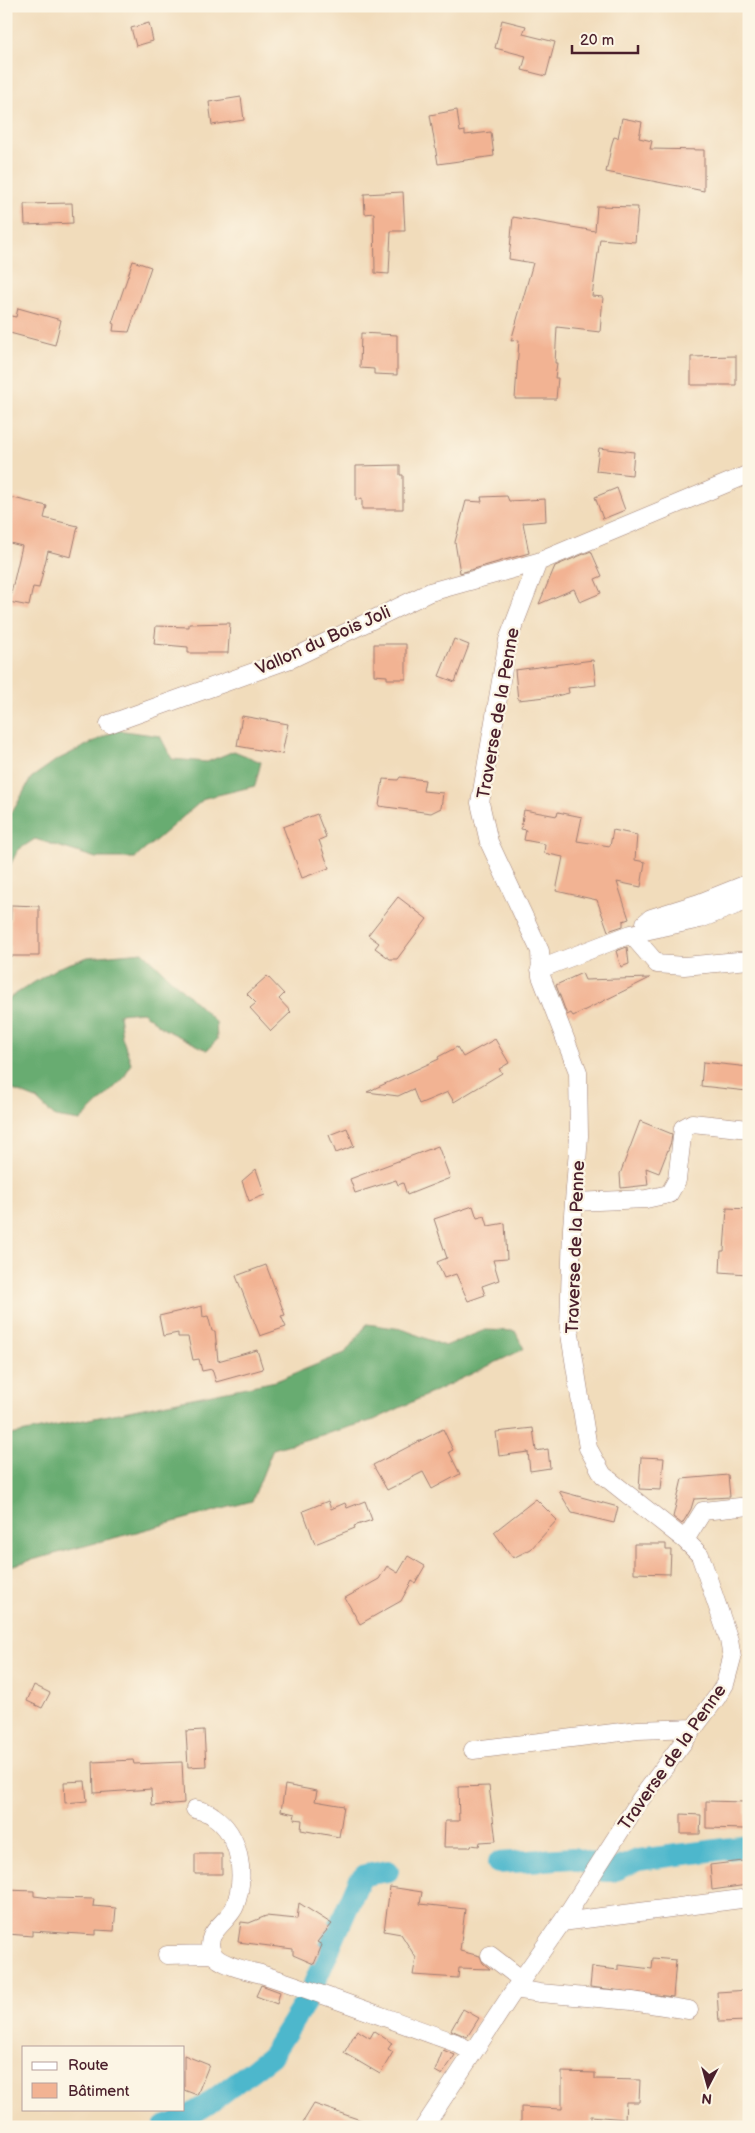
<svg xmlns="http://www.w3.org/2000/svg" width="755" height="2133" font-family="'Balsamiq Sans',sans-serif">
	<rect width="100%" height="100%" fill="#fcf5e5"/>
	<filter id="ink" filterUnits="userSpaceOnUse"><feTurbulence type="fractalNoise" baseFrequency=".02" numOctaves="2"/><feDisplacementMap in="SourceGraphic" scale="10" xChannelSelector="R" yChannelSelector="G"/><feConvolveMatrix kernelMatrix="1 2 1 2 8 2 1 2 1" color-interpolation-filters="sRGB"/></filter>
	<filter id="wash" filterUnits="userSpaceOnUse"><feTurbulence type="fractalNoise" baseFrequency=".0096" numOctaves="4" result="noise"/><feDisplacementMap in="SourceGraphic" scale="20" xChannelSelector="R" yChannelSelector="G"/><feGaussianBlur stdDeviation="1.12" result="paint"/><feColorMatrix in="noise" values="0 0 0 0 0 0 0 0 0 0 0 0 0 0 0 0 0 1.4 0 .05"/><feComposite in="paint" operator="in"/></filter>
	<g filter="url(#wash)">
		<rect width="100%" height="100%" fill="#f1dcbb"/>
		<!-- forest -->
		<path fill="#68ac71" stroke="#59664e" d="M117 730 160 736 172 759 207 762 234 751 261 762 255 786 205 798 135 858H96L35 839 18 850 6 873V818L16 806 31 778 55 761Z
			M143 952 216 1022 217 1040 207 1050 164 1029 142 1012 119 1014 122 1037 131 1063 124 1078 80 1121 55 1117 36 1099 6 1087V1000L57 968 88 957Z
			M367 1324 402 1329 445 1346 485 1330 515 1331 524 1349 374 1420 273 1449 252 1501 6 1567V1436L276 1381 345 1353Z"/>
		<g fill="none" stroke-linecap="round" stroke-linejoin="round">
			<!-- canal -->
			<path stroke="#4eb7cc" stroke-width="22" d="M498 1863 573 1858 592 1864
				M605 1871H612L638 1860 749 1846
				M314 1984 359 1881 365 1875 388 1871
				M164 2127 181 2121 208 2104 271 2056 308 1998"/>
		</g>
		<g id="blocks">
			<!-- building -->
			<path fill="#f2b393" d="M502 20 526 26 523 34 555 42 546 76 522 70 526 56 495 48Z
				M149 23 153 41 136 46 131 28Z
				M241 97 244 120 212 125 209 102Z
				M457 110 460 132 465 131V135L491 132 494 156 438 164 430 115Z
				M622 118 642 122 639 138 652 141 650 149 704 150V191L606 172 612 143 614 137 618 138Z
				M403 192 405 231H391L389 274 375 273 374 213 365 214 364 194Z
				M72 203 73 223 25 225 24 204Z
				M597 206 638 207 635 242 600 239 592 296 603 297 600 332 557 327 555 363H557L555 378H558L556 399H515L519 340 511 341 533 263 509 259 513 217 595 231Z
				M133 261 151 267 129 332 113 331 114 324 112 323Z
				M18 308 61 320 55 345 6 332V315L16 317Z
				M361 333 397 335V375L374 374V369L360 368Z
				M736 356V385H691V357Z
				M599 448 634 452 632 475 596 471Z
				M400 465V475H403V509H362V498L356 500V466Z
				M617 488 625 510 603 519 595 497Z
				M507 496 509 501 545 499 546 521 523 523 529 553 460 573 455 542 466 501 482 502 481 497Z
				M9 497 47 506 44 518 78 526 71 557 48 551 39 588 33 587 29 606 9 602 22 546 6 542V510Z
				M591 551 602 576 595 579 601 593 580 602 574 589 539 604 555 566Z
				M230 623 228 653H188V647L154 644 156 626 189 627V624Z
				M454 639 469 645 455 682 439 676Z
				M374 644H406V679H387V676L374 675Z
				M593 660 596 685 568 688 569 693 556 696 518 700 515 670Z
				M242 716 288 724 282 754 237 746Z
				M400 777 425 780 423 791 443 793 441 808 431 813 379 806 383 779 398 780Z
				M524 810 557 816 558 812 582 817 577 841 610 846 613 830 637 835 635 860 645 862 641 887 617 882 629 919 623 921V926L608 931 597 900 556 891 563 857 544 853 545 844 524 840 526 830 521 829Z
				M317 814 326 837 319 840 329 868 302 878 283 827Z
				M398 897 427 919 397 959H390L375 948 379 943 368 935Z
				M11 905 39 906V956H10Z
				M627 947 629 964 621 967 616 951Z
				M582 973 585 980 650 978 573 1016 571 1013 567 1015 556 985Z
				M267 976 284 994 279 999 291 1012 271 1031 250 1008 256 1003 247 994Z
				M495 1039 509 1063 499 1069 502 1073 454 1102 448 1092 419 1104 413 1089 398 1096 367 1092 439 1059 438 1057 457 1047 463 1057Z
				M703 1062 749 1067 747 1091 701 1086Z
				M640 1121 672 1134 671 1142 659 1173 646 1168 648 1185 621 1188 620 1174Z
				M347 1128 354 1146 336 1153 329 1135Z
				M438 1146 450 1178 407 1195 403 1183 398 1185 396 1180 355 1193 350 1179Z
				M256 1169 265 1195 249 1201 242 1181Z
				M473 1206 477 1218 485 1216 488 1226 505 1223 507 1259 493 1260 499 1280 482 1286 485 1295 468 1301 456 1274 444 1278 437 1262 447 1258 434 1219Z
				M727 1208 749 1209 747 1274 720 1272 721 1251H724Z
				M266 1265 285 1315 281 1316 286 1327 260 1336 236 1276Z
				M202 1306 203 1317 208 1316 212 1331H215L218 1361 257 1350 263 1369 216 1382 212 1369 202 1371 199 1359 193 1360 188 1337H178V1333L163 1336 159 1316Z
				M533 1428 536 1451 548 1449 550 1468 530 1471 528 1452 499 1456 496 1432Z
				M443 1429 453 1450 449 1452 460 1474 432 1489 423 1472 387 1490 373 1465Z
				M641 1457 664 1458 661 1490 639 1489Z
				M728 1475 730 1497 694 1499 691 1509 682 1524 673 1517 682 1479Z
				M559 1491 618 1507 614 1523 572 1513Z
				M536 1499 557 1520 531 1549 513 1558 494 1532Z
				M328 1501 331 1509 345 1503 347 1508 365 1501 372 1520 354 1526 355 1528 315 1544 303 1511Z
				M634 1544H666V1550H671L670 1574 634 1573Z
				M408 1556 425 1566 415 1583 412 1581 401 1601 360 1624 345 1598 379 1579 387 1566 398 1573Z
				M34 1685 50 1693 42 1708 27 1701Z
				M204 1730 206 1766 188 1767 186 1731Z
				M133 1760 134 1764 182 1762 184 1803 152 1806 151 1789 94 1793 93 1762Z
				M85 1781 87 1801 65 1803 64 1782Z
				M285 1785 317 1791 315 1801 344 1806 339 1837 301 1830 302 1820 294 1819 295 1814 281 1811Z
				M489 1786 496 1841 480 1842 479 1846 471 1845V1847H444L445 1821H459L458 1787Z
				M706 1801 745 1802V1829L706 1828Z
				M681 1814 701 1815 700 1834H681Z
				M195 1854H222V1874H195Z
				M743 1861 747 1885 712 1890 710 1865Z
				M390 1887 422 1892 420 1904 465 1909 460 1951 480 1956 483 1963 490 1969 459 1968 458 1978 413 1975 416 1958 401 1934 384 1931Z
				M6 1890 34 1891V1896L51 1898 94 1899 93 1906 116 1908 114 1931 96 1930V1935L32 1931V1936L8 1934Z
				M299 1903 332 1924 317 1942 322 1945 314 1964 293 1955V1949L238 1942 241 1922 249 1923 266 1916 297 1919Z
				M653 1958 676 1960 673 1997 590 1987 592 1967 618 1970V1965L652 1969Z
				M261 1985 280 1992 277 2004 256 1996Z
				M749 1990V2021L719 2022 717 1992Z
				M463 2009 479 2018 467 2037 451 2030Z
				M357 2030 370 2038 374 2031 392 2043 388 2049 393 2052 380 2074 344 2053Z
				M443 2050 455 2055 442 2075 435 2071Z
				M184 2055 209 2065 197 2095 184 2090Z
				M562 2072 595 2073V2079L640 2080 639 2102H626L625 2119 591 2116V2124H579V2126L521 2124V2107L562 2109Z
				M314 2104 372 2124 371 2127H300Z"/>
		</g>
	</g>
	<g filter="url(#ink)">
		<use href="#blocks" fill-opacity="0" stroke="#9e7e73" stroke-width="1"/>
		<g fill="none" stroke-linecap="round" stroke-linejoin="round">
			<!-- minor casing -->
			<g stroke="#9e7e73" stroke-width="19">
				<path id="minor" d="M109 724 293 658 430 592 538 562
					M645 923 651 918 699 903 749 883
					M631 934 657 964 684 966 749 960
					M540 969 631 934 700 919 749 900
					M574 1202 646 1199 669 1194 677 1180 683 1128 692 1123 749 1129
					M685 1540 703 1511 749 1506
					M473 1750 638 1730 694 1728
					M195 1809C201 1811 209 1812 213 1816 241 1835 246 1876 235 1906 229 1922 201 1933 213 1954 220 1965 249 1971 261 1974 327 1995 391 2020 456 2043L472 2052
					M562 1922 749 1898
					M167 1955 213 1954
					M490 1955 521 1979
					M515 1989 540 1993 632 2001 689 2010
					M424 2127 515 1989 562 1922 640 1800 717 1697 725 1684 732 1658 729 1640 700 1555 685 1540 603 1475 588 1448 569 1328 572 1228 579 1136 578 1072 541 976 540 951 489 842 480 803 508 640 538 562 749 474"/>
			</g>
			<!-- minor -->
			<use href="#minor" stroke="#fff" stroke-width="18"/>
		</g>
	</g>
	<g text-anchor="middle" stroke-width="4.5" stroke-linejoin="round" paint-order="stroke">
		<!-- street labels -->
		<g font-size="18" fill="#4a1f2b" stroke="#fcf5e5">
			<text transform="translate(323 640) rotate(-24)" y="6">Vallon du Bois Joli</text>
			<text transform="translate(498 713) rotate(-80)" y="6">Traverse de la Penne</text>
			<text transform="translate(575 1247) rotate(-88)" y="6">Traverse de la Penne</text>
			<text transform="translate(672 1757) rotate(-55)" y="6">Traverse de la Penne</text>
		</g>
	</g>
	<!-- margin -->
	<rect width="755" height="2133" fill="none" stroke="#fcf5e5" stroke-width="25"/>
	<!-- legend -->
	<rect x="22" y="2046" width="162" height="65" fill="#fcf5e5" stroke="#b59f9b"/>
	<rect x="32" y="2062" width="25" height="8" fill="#ffffff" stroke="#b59f9b"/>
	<text x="68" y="2070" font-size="15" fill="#4a1f2b">Route</text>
	<rect x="32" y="2083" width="25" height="15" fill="#f2b393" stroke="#b59f9b"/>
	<text x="68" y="2096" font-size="15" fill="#4a1f2b">Bâtiment</text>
	<!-- north arrow -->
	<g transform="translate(708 2086) rotate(186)" stroke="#fcf5e5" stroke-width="4" paint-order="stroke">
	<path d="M0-4L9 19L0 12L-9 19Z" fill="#4a1f2b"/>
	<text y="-8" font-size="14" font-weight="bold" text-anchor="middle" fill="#4a1f2b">N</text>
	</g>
	<!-- scale -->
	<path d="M572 45v8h66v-8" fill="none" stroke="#4a1f2b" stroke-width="2.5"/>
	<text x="580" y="45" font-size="15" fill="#4a1f2b" stroke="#fcf5e5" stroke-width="4" paint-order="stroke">20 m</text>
</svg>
